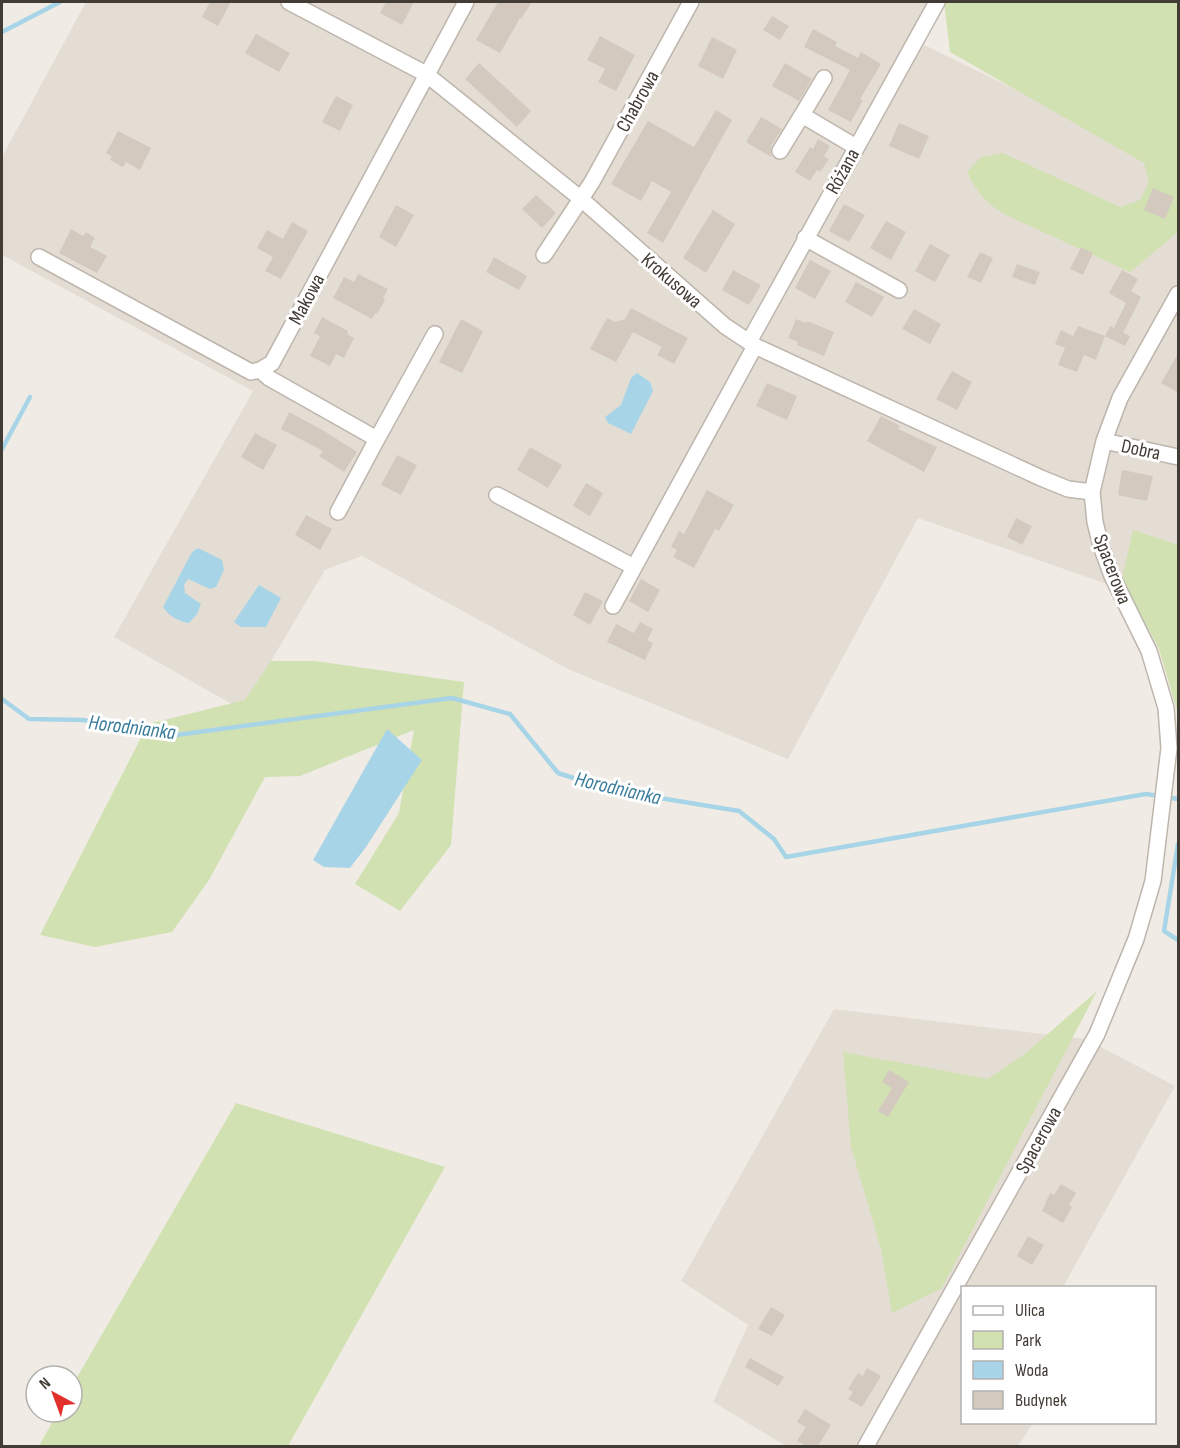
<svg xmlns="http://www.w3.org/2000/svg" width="1180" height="1448" font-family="'Sofia Sans Condensed',sans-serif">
	<rect width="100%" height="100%" fill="#f0ece5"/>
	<!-- residential -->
	<path fill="#e4ddd4" d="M86 2H937L908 37 1178 169V553L1141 596 918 518 788 759 570 670 362 556 325 570 242 710 114 637 253 391 2 255V157Z
		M834 1009 1086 1039 1175 1086 1063 1287 962 1288V1422L1033 1423 1018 1446H786L713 1402 748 1325 681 1281Z"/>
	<!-- green -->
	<path fill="#d1e1b2" d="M944 2H1178V232L1130 272 1006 215C986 203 978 194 967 172L981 157 1003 153 1120 207 1140 200 1149 182 1144 163 950 52Z
		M1133 530 1178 545V714L1159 649 1122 579Z
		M271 661H315L464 682 451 845 400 911 355 884 399 813 414 730 300 776 265 777 209 880 172 932 95 947 40 935 148 724 245 700Z
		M1097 991 942 1288 892 1313 881 1249 851 1147 843 1052 988 1079 1026 1053Z
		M236 1103 445 1167 288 1446H39L58 1412H72V1386Z"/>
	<!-- water -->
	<path fill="#a7d5e7" d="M637 373 650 382 653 391 631 434 608 423 605 417 621 405 631 378Z
		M198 548 222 560 224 570 216 587 210 589 188 579 184 585 185 593 201 604 197 614 189 623C179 622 169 616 163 607L192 552Z
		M259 585 281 598 266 627H241L234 622Z
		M387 729 422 760 366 847 350 868 324 867 313 860Z"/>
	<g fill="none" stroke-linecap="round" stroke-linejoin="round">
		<!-- stream -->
		<path stroke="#a7d5e7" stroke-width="4.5" d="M2 32 60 2
			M2 449 30 397
			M2 699 29 719 83 720 169 736 452 698 510 714 558 773 611 790 739 811 774 839 786 857 1146 794 1178 799
			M1178 844 1164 931 1178 940"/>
	</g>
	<!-- building -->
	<path fill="#d4c9bf" d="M210 2H231L218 26 202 17Z
		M386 2H414L402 25 380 13Z
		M498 2H532L521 19 520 18 500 53 476 40Z
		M772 16 789 26 780 40 763 30Z
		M813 29 837 42 835 46 858 58 861 52 881 64 860 99 863 100 851 122 828 110 850 70 804 47Z
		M256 34 290 53 279 72 245 53Z
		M600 36 635 55 616 91 598 82 605 69 587 60Z
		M712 37 737 50 723 79 698 66Z
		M479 63 531 111 517 127 465 79Z
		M785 63 812 79 799 101 772 86Z
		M336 96 353 105 340 131 322 122Z
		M716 110 732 120 663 243 647 233 671 192 652 181 641 201 611 184 648 121 694 147Z
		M761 117 782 129 771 146V157L746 142Z
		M899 123 929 136 919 159 889 146Z
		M118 131 151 148 140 170 126 162 123 167 110 160 112 156 106 153Z
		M818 139 830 146 824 156 829 159 820 172 817 170 810 181 795 172 810 147 813 149Z
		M1153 188 1174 197 1165 219 1144 210Z
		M536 195 556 213 542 228 522 209Z
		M844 204 865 215 849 242 829 231Z
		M396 205 414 215 396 247 379 237Z
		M713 210 735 224 706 273 683 258Z
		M886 221 906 232 891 260 870 248Z
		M292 222 308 231 281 279 265 271 273 257 257 248 267 230 283 239Z
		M71 229 83 236 86 232 95 238 90 247 107 256 97 273 59 253Z
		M930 244 950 255 935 282 915 271Z
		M1081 247 1093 253 1083 275 1070 269Z
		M980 252 993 258 981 283 967 277Z
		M494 257 527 276 519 290 486 272Z
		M810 260 831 271 815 299 795 288Z
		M1017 264 1040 272 1035 285 1012 277Z
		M733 270 761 285 749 305 722 290Z
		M1122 270 1138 279 1131 291 1141 297 1123 333 1114 328 1126 303 1109 293Z
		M358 274 388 289 383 298 385 300 377 314 375 313 372 319 333 298 344 277 354 282Z
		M856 282 884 297 872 317 845 302Z
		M631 308 688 338 674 364 657 355 662 347 633 332 616 362 590 349 607 318 615 322 625 319Z
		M914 309 941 324 930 344 902 329Z
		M322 317 348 331 347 334 354 338 344 358 336 354 330 366 310 356 320 336 314 333Z
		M461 319 483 331 462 373 439 362Z
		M796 319 806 323 807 321 834 332 824 356 797 345 798 342 788 338Z
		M1078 326 1105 336 1096 360 1084 355 1077 372 1058 365 1065 348 1055 344 1061 330 1073 336Z
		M1110 326 1130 336 1125 346 1105 336Z
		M1179 352V393L1161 383Z
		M952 371 972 382 957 410 936 399Z
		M767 383 797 396 787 420 756 406Z
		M289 412 324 431 357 452 344 472 319 456 323 451 281 429Z
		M881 416 900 426 898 429 937 447 924 472 867 441Z
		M255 433 277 445 263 470 241 457Z
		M530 447 562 465 548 488 517 470Z
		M397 455 417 465 401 495 381 485Z
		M1122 470 1153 476 1147 501 1118 495Z
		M586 483 603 493 590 516 573 506Z
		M707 490 734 505 719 531 715 529 694 568 673 557 677 550 671 547 679 531 684 534Z
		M306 515 332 529 320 550 295 535Z
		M1016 518 1032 526 1022 545 1007 537Z
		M641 579 660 590 648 612 629 601Z
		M585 592 603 601 590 625 573 615Z
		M640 622 653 629 647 640 653 643 645 660 607 642 616 624 634 633Z
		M889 1070 909 1082 888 1117 878 1111 892 1088 882 1082Z
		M1061 1184 1076 1193 1069 1205 1072 1207 1063 1223 1042 1211 1050 1193 1054 1195Z
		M1028 1236 1044 1245 1032 1265 1017 1256Z
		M771 1307 785 1315 772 1336 758 1329Z
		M750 1358 784 1377 778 1386 745 1367Z
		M867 1368 881 1376 862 1407 848 1399 853 1392 848 1389 858 1373 863 1376Z
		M805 1409 831 1425 818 1446H806L797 1441 806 1427 797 1422Z"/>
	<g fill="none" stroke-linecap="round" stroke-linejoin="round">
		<!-- minor casing -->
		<g stroke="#beb5ac" stroke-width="18">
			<path id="minor" d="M289 2 426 74 580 198 725 326 755 346 1041 478 1068 489 1092 492
				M824 78 802 115 856 147
				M780 151 802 115
				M805 238 899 290
				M544 255 592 182 691 2
				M39 257 251 372 260 370 272 363 466 2
				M749 342 937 2
				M260 370 269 378 377 439 338 512
				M377 439 435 334
				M1104 441 1178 457
				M497 495 634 567
				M613 606 755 346
				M866 1446 1097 1034 1136 939 1153 881 1169 748 1166 708 1149 651 1112 576 1101 546 1095 522 1092 492 1104 441 1120 398 1178 294"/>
		</g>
		<!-- minor -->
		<use href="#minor" stroke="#fff" stroke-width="15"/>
	</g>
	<g text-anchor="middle" stroke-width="6" stroke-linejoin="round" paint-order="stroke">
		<!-- street labels -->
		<g font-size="20" fill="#423c35" stroke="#fff">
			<text transform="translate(637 101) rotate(-61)" y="7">Chabrowa</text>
			<text transform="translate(842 171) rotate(-61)" y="7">Różana</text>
			<text transform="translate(672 280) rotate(41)" y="7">Krokusowa</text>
			<text transform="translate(306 299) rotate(-62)" y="7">Makowa</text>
			<text transform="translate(1141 449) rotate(12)" y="7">Dobra</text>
			<text transform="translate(1113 569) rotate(69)" y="7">Spacerowa</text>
			<text transform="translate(1038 1140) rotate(-61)" y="7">Spacerowa</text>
		</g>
		<!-- water labels -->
		<g font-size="21" font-style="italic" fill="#397c9a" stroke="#fff">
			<text transform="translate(132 727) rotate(7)" y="7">Horodnianka</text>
			<text transform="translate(618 788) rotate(13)" y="7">Horodnianka</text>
		</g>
	</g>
	<!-- border -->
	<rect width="1180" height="1448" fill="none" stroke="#423c35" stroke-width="6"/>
	<!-- legend -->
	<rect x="961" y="1286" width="195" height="138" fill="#ffffff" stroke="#b3b1ae" stroke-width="1.5"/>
	<rect x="973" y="1306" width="30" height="9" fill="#ffffff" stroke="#b3b1ae" stroke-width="1.5"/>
	<text x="1015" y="1316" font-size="18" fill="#423c35">Ulica</text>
	<rect x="973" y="1331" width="30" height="18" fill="#d1e1b2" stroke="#b3b1ae" stroke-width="1.5"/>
	<text x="1015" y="1346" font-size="18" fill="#423c35">Park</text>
	<rect x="973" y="1361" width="30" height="18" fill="#a7d5e7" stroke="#b3b1ae" stroke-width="1.5"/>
	<text x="1015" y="1376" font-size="18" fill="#423c35">Woda</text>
	<rect x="973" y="1391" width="30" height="18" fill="#d4c9bf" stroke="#b3b1ae" stroke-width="1.5"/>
	<text x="1015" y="1406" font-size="18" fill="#423c35">Budynek</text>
	<!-- north arrow -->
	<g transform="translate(54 1394) rotate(319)"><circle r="28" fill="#ffffff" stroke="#b3b1ae" stroke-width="1.5"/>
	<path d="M0-4.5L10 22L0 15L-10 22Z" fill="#e2302b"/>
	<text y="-9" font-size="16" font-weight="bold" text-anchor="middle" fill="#423c35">N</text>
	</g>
</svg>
